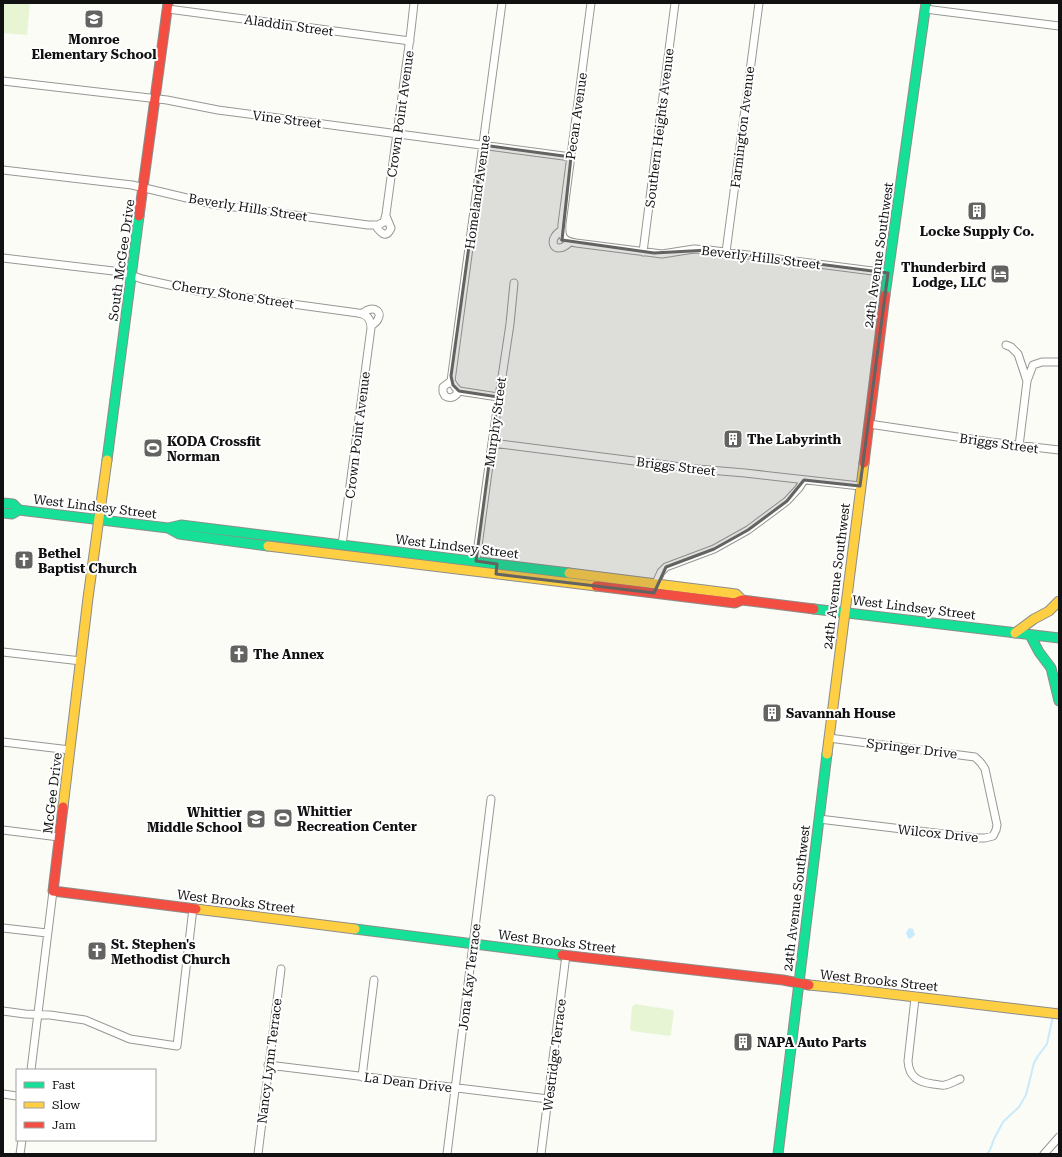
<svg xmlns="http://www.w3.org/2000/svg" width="1062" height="1157" font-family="'Roboto Serif',serif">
	<rect width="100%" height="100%" fill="#fcfcf7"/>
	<!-- green -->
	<path fill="#e7f5d4" d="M3 3H30L27 35 3 33Z
		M635 1004 673 1010 674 1012 671 1034 670 1036 632 1031 630 1029 632 1007Z"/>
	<!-- water -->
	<path fill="#c8eafb" d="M909 928 913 929 915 935 910 939 908 938 906 933Z"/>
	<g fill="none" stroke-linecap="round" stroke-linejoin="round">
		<!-- stream -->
		<path stroke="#c8eafb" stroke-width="2" d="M1056 1011 1059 1006
			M987 1154 990 1150 994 1139 1003 1122 1019 1107 1026 1095 1034 1063 1038 1056 1047 1044 1053 1016"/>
		<!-- street casing -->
		<g stroke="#979795" stroke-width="9">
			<path id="street" d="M591 3 562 224C561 237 563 241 576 243L662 254 694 249 709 250 888 273
				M168 9 410 41
				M925 9 1059 26
				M3 81 167 100 218 110 571 157
				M3 170 132 185 212 204 368 225H378L384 222 386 214 411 30 414 3
				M375 225C380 232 386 240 391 228L386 216
				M562 230C545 240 555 257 570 242
				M643 252 675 3
				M726 252 759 3
				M3 258 122 272 142 279 197 291 358 313C367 314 371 319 371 328L342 545
				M362 313C364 313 366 310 368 310 375 307 382 312 378 319 377 322 374 324 371 326
				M1006 345 1011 347 1018 354 1027 381 1019 446
				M451 381 443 387V392L445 396C450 399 453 398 457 394V390
				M1027 381 1033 365 1042 362H1059
				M498 397 459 391 455 387 451 381 502 3
				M869 424 991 442 1059 450
				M492 443 697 469 745 473 860 486
				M476 561 492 443 510 324 514 283
				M656 583 661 572 666 567 714 549 748 530 787 501 799 488 804 480
				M3 652 81 661
				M3 742 70 750
				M819 819 977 838H985L993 836 996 830 997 825 985 769 981 763 975 757 829 738
				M3 830 59 837
				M3 928 47 933
				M915 998 908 1061C909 1077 918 1082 933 1084 937 1084 941 1086 945 1085 950 1084 955 1081 960 1079
				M3 1011 25 1014 50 1015 85 1020 130 1039 177 1046 193 908
				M268 1065 548 1099
				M31 1070 53 891
				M362 1077 374 980
				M3 1094 17 1096
				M20 1154 22 1140
				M258 1154 281 969
				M447 1154 491 799
				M541 1154 566 955
				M1044 1154 1059 1137"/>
		</g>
		<!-- fast casing -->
		<g stroke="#8d8d8b" stroke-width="11">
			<path id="fast" d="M885 295 926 3
				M107 460 139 216
				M3 503 13 504 19 510
				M3 513 12 514 19 510 168 528 179 534 268 546
				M168 528 181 525 569 573
				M814 609 1059 638
				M1030 635 1039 652 1051 668 1059 701
				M355 929 562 955
				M778 1154 827 754"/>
		</g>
		<!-- slow casing -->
		<g stroke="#8d8d8b" stroke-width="11">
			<path id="slow" d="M268 546 596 586
				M569 573 736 594 742 600
				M1015 633 1034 619 1049 611 1059 601
				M827 754 864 463
				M63 807 88 598 107 460
				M196 909 355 929
				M809 985 840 988 1059 1014"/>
		</g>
		<!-- jam casing -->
		<g stroke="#8d8d8b" stroke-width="11">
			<path id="jam" d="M139 216 168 3
				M864 463 885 295
				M596 586 735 603 742 600 814 609
				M63 807 53 891 196 909
				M562 955 783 980 809 985"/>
		</g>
		<!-- street -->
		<use href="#street" stroke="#fffffe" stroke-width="7"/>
		<!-- fast -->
		<use href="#fast" stroke="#16e098" stroke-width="9"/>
		<!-- slow -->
		<use href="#slow" stroke="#ffcf43" stroke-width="9"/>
		<!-- jam -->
		<use href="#jam" stroke="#f24e42" stroke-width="9"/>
	</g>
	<!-- marked area -->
	<path fill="#636362" fill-opacity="0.2" stroke="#636362" stroke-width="3" stroke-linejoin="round" d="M483 145 571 157 562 240 654 253 709 250 888 273 860 486 804 480 787 501 748 530 714 549 666 567 654 593 496 574 497 564 476 561 498 397 459 391 453 385 451 376Z"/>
	<!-- icons -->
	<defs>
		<g id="school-square" transform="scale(1)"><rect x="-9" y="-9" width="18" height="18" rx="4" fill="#636362" stroke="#fff"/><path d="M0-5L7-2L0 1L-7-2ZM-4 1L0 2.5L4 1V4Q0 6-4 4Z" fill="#fff"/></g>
		<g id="building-square" transform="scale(1)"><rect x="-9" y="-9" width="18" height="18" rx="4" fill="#636362" stroke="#fff"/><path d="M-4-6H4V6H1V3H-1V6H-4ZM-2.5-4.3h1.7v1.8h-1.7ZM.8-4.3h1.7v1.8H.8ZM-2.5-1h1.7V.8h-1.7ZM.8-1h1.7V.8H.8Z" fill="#fff"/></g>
		<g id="hotel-square" transform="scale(1)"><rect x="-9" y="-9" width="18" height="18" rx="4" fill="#636362" stroke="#fff"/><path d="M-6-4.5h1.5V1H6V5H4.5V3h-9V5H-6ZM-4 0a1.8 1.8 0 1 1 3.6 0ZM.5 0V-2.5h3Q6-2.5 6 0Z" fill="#fff"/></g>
		<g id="stadium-square" transform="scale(1)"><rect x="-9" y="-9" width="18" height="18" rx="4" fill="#636362" stroke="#fff"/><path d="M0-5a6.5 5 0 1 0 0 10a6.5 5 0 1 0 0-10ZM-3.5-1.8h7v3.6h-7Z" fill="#fff"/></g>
		<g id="church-square" transform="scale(1)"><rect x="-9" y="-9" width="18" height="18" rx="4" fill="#636362" stroke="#fff"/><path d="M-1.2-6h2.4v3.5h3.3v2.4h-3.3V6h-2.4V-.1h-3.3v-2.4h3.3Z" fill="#fff"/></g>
	</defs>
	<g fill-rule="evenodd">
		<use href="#school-square" x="94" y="19"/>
		<use href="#building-square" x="977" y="211"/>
		<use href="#hotel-square" x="1000" y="274"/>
		<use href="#building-square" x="733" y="439"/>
		<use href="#stadium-square" x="153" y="448"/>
		<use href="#church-square" x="24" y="560"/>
		<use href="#church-square" x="239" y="654"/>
		<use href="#building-square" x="772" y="713"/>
		<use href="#stadium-square" x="283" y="818"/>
		<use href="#school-square" x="256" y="819"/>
		<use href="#church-square" x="97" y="951"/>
		<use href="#building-square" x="743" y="1042"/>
	</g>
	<g text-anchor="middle" stroke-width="4" stroke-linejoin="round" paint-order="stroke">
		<!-- street labels -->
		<g font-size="13" fill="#111" stroke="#fff">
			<text transform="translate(289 25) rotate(8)" y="5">Aladdin Street</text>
			<text transform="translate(400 114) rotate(-82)" y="5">Crown Point Avenue</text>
			<text transform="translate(576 116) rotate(-82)" y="5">Pecan Avenue</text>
			<text transform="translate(287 119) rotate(7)" y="5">Vine Street</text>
			<text transform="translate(742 127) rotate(-83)" y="5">Farmington Avenue</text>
			<text transform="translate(659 128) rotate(-83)" y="5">Southern Heights Avenue</text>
			<text transform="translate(477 192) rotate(-82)" y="5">Homeland Avenue</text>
			<text transform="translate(248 207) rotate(9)" y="5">Beverly Hills Street</text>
			<text transform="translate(878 255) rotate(-82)" y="5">24th Avenue Southwest</text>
			<text transform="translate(761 257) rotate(7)" y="5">Beverly Hills Street</text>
			<text transform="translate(121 260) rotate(-82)" y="5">South McGee Drive</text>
			<text transform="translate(233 294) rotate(9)" y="5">Cherry Stone Street</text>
			<text transform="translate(495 422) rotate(-82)" y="5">Murphy Street</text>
			<text transform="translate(357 435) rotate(-83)" y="5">Crown Point Avenue</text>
			<text transform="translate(999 443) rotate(8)" y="5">Briggs Street</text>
			<text transform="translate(676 466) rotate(7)" y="5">Briggs Street</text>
			<text transform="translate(95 506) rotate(7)" y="5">West Lindsey Street</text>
			<text transform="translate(457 546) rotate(7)" y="5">West Lindsey Street</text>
			<text transform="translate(836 576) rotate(-83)" y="5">24th Avenue Southwest</text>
			<text transform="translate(914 607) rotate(7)" y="5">West Lindsey Street</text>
			<text transform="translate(912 748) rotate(7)" y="5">Springer Drive</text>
			<text transform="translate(52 793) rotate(-83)" y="5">McGee Drive</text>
			<text transform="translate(938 833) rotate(6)" y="5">Wilcox Drive</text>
			<text transform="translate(796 898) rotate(-83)" y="5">24th Avenue Southwest</text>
			<text transform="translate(236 901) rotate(7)" y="5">West Brooks Street</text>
			<text transform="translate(557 941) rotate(7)" y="5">West Brooks Street</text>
			<text transform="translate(469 977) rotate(-83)" y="5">Jona Kay Terrace</text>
			<text transform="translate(879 980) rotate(6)" y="5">West Brooks Street</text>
			<text transform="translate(554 1055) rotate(-83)" y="5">Westridge Terrace</text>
			<text transform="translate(269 1061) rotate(-83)" y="5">Nancy Lynn Terrace</text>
			<text transform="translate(408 1082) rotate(7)" y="5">La Dean Drive</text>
		</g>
		<!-- poi labels -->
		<g font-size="13" font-weight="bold" fill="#111" stroke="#fff" text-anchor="start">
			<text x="94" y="44" text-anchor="middle">Monroe<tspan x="94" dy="15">Elementary School</tspan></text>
			<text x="977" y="236" text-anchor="middle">Locke Supply Co.</text>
			<text x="986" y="272" text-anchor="end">Thunderbird<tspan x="986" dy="15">Lodge, LLC</tspan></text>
			<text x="747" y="444">The Labyrinth</text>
			<text x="167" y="446">KODA Crossfit<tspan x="167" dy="15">Norman</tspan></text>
			<text x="38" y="558">Bethel<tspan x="38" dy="15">Baptist Church</tspan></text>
			<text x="253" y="659">The Annex</text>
			<text x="786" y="718">Savannah House</text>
			<text x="297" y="816">Whittier<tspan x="297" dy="15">Recreation Center</tspan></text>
			<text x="242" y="817" text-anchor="end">Whittier<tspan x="242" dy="15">Middle School</tspan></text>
			<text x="111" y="949">St. Stephen's<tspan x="111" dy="15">Methodist Church</tspan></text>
			<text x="757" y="1047">NAPA Auto Parts</text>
		</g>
	</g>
	<!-- border -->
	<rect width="1062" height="1157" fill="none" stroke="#111111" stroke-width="8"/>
	<!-- legend -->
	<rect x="16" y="1069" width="140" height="72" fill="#ffffff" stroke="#a0a0a0"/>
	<rect x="24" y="1082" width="20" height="6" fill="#16e098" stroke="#a0a0a0"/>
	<text x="52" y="1089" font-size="12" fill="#111111">Fast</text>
	<rect x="24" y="1102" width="20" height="6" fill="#ffcf43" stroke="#a0a0a0"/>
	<text x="52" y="1109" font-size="12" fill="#111111">Slow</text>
	<rect x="24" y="1122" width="20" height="6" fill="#f24e42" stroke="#a0a0a0"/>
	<text x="52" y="1129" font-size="12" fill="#111111">Jam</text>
</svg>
